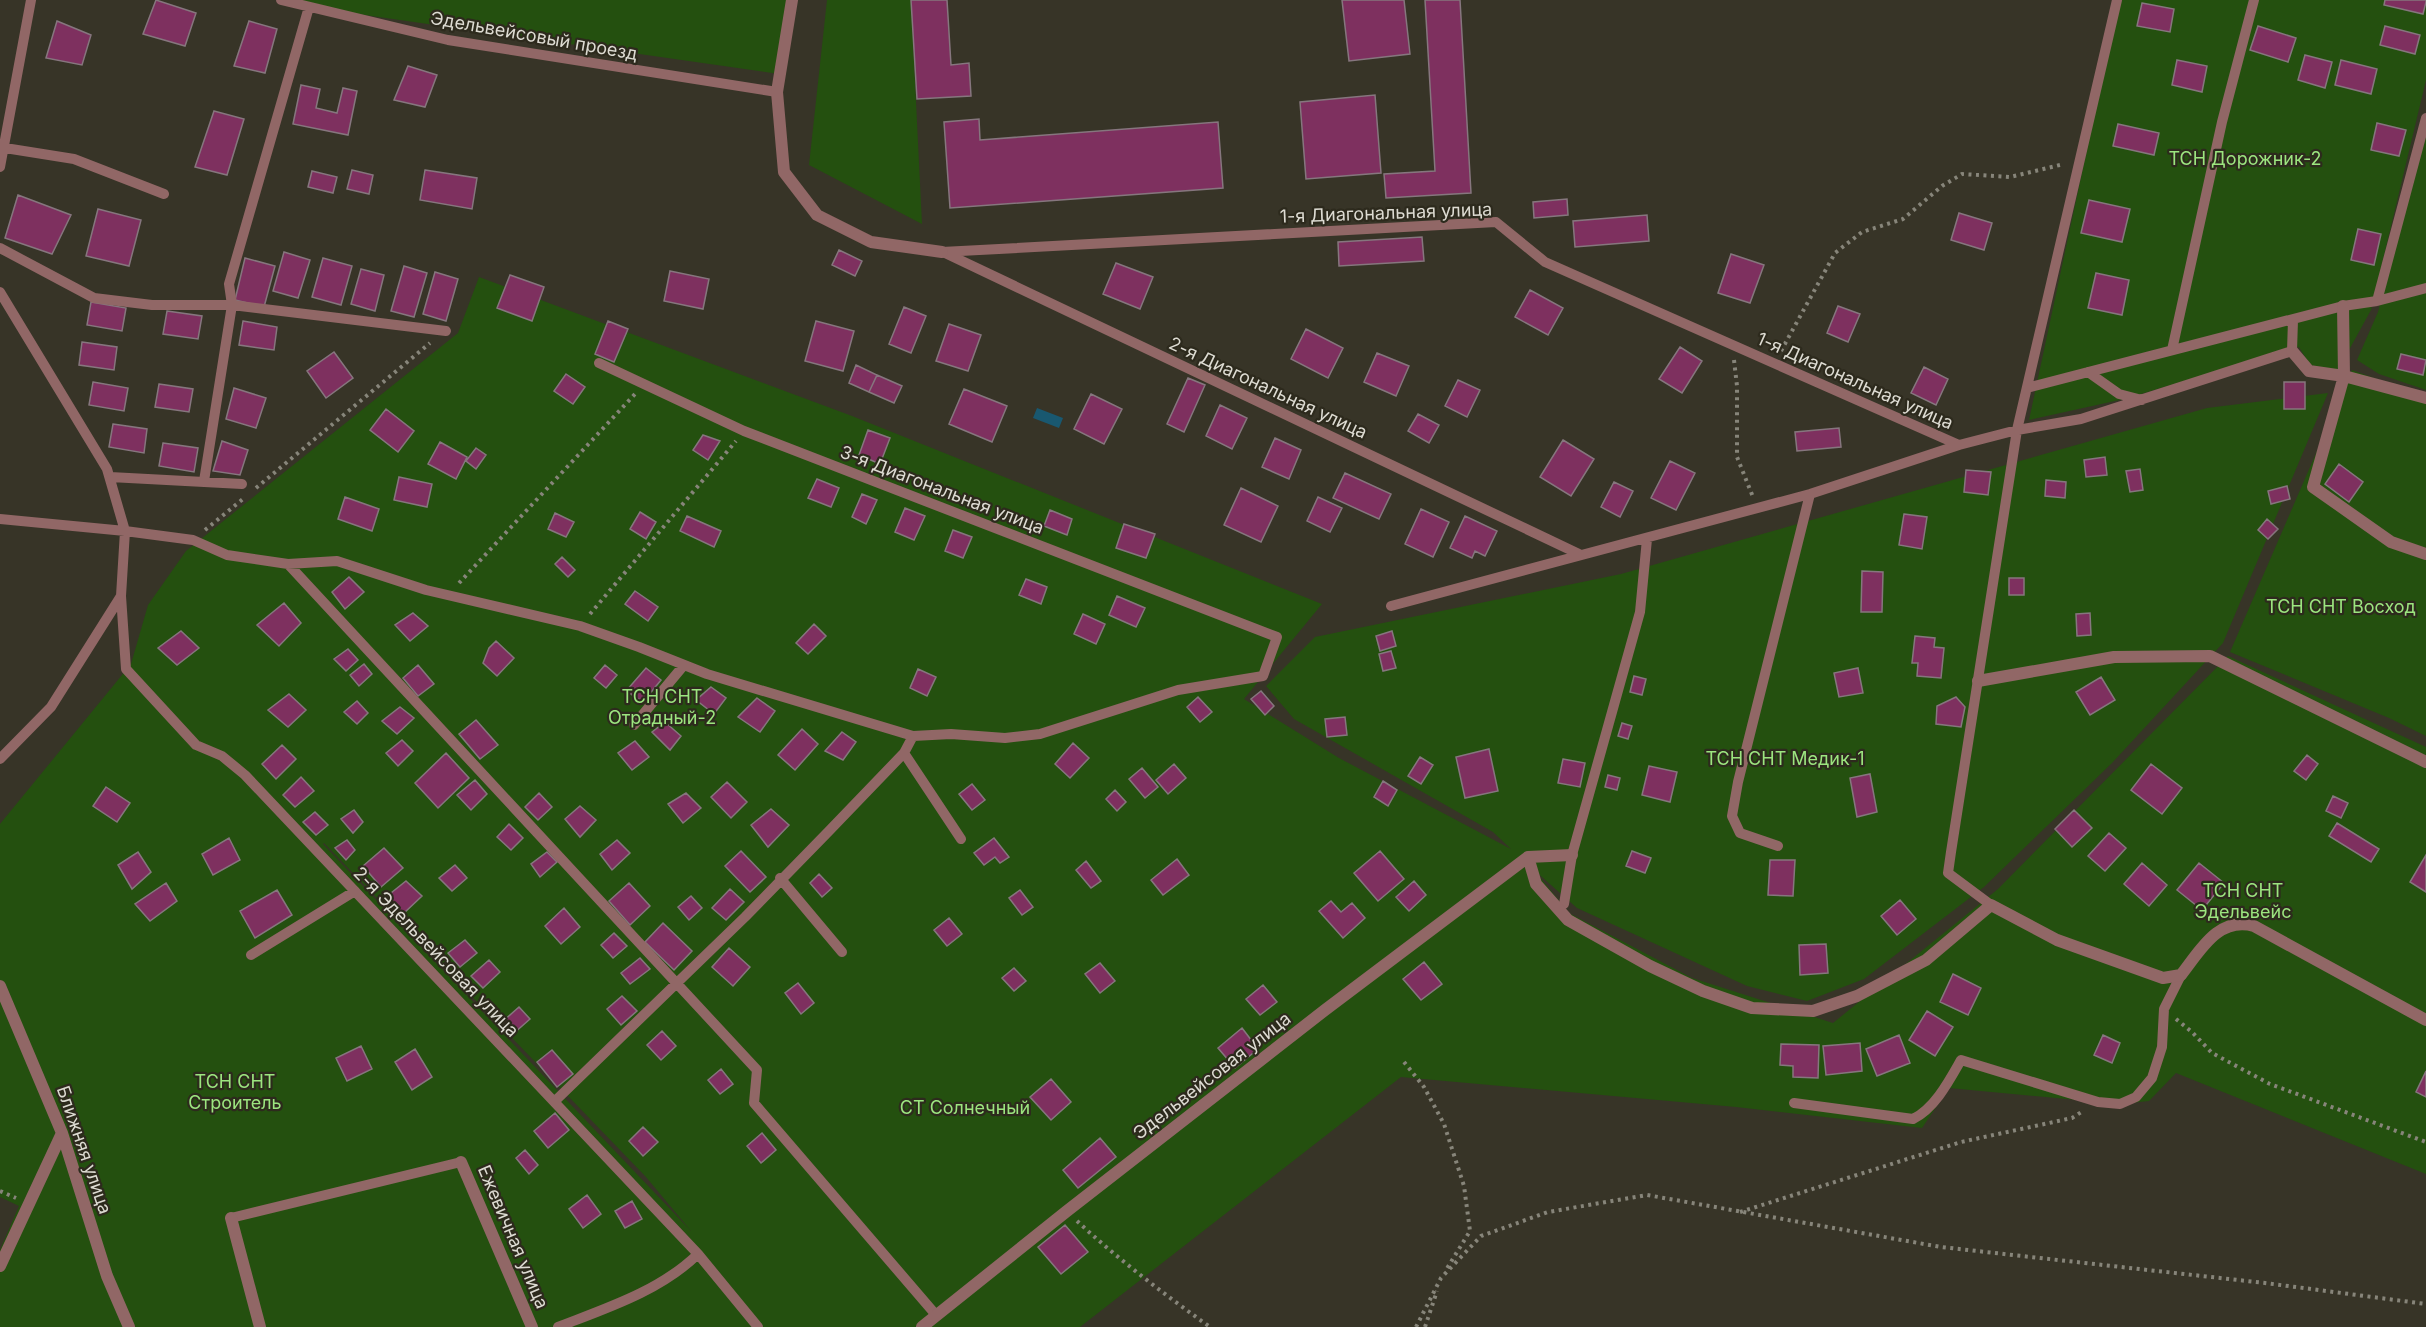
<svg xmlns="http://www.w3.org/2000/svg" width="2426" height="1327" font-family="Inter,sans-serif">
	<rect width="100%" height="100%" fill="#373427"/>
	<!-- green -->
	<path fill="#24500f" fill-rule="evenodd" d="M293 0H788L779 74 309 7Z
		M827 0H911L922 224 809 165Z
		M2119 0H2426V80L2371 310 2338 370 2310 365 2299 347 2124 399 2029 420Z
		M2426 123V390L2379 374 2357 360 2378 312Z
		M479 277 852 416 1322 604 1244 699 1339 758 1511 849 1493 832 1294 719 1266 686 1315 637 1621 574 2207 408 2328 393 2223 643 2112 763 1984 887 1864 979 1807 1001 1747 986 1577 908 1534 870 1569 913 1692 978 1833 1023 1998 889 2228 656 2426 747V1174L2176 1073 2149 1101 2120 1104 1949 1088 1922 1128 1736 1107 1401 1077 1080 1327H0V1250L19 1206 0 1197V824L131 664 148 605 186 551 458 333ZM324 843 646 1177 691 1231 323 844Z
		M2352 370 2426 397V736L2389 718 2230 652Z"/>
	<!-- water -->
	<path fill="#195870" d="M1037 408 1063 418 1059 428 1033 418Z"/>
	<!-- building -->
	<path fill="#7e305f" stroke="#86767e" stroke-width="1.5" d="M156 0 196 13 185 46 143 34Z
		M911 0H947L951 65 969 63 971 96 917 99Z
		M1342 0H1404L1410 54 1349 61Z
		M1425 0H1460L1471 193 1386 198 1384 174 1435 171Z
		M2385 0H2426V2L2423 14 2384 5Z
		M2142 3 2174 9 2170 32 2137 26Z
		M57 21 91 35 82 65 46 58Z
		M249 21 277 29 265 73 234 66Z
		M2258 26 2296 38 2288 62 2250 50Z
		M2385 26 2420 35 2415 54 2380 45Z
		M2305 55 2332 62 2325 88 2298 80Z
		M2177 60 2207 66 2202 92 2172 85Z
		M2341 60 2377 69 2371 94 2335 85Z
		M408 66 437 75 425 107 394 100Z
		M301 85 320 89 316 108 337 113 343 88 357 91 348 135 293 124Z
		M1375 95 1381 173 1306 179 1300 102Z
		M214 111 244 119 227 175 195 167Z
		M979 119 980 140 1218 122 1223 188 950 208 944 122Z
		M2377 123 2406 130 2399 156 2371 150Z
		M2118 124 2159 133 2154 155 2113 146Z
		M352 170 373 175 369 194 347 189Z
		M425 170 477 178 472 209 420 200Z
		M312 171 337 177 333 193 308 187Z
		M18 195 71 215 52 254 5 238Z
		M1567 199 1568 215 1534 218 1533 202Z
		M2089 200 2130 209 2122 242 2081 233Z
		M98 209 141 220 129 266 86 256Z
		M1959 213 1992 223 1984 250 1951 240Z
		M1647 215 1649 241 1575 247 1573 221Z
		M2358 229 2381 234 2374 265 2351 260Z
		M1422 237 1424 261 1339 266 1338 242Z
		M839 250 862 261 855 276 832 265Z
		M284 252 310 260 298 298 273 291Z
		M1731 254 1764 265 1750 303 1718 293Z
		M245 258 275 266 264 307 235 300Z
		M323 258 352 266 341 305 312 297Z
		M1116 263 1153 277 1140 309 1103 294Z
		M404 266 427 273 414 317 391 311Z
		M361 269 384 275 375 311 351 304Z
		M670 271 709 279 703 309 664 301Z
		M435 272 458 279 446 321 423 314Z
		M2096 273 2129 280 2122 315 2088 308Z
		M510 275 544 287 532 321 497 308Z
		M1530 290 1563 308 1548 335 1515 317Z
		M91 302 126 308 122 331 87 325Z
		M1838 306 1860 314 1848 342 1827 333Z
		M904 307 926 316 911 353 889 344Z
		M167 311 202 316 198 339 163 334Z
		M243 321 277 327 274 350 239 345Z
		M608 321 628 329 614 362 595 354Z
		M816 321 854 331 843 371 805 361Z
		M949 324 981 335 968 371 936 361Z
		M1306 329 1343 348 1328 378 1291 359Z
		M82 342 117 347 114 370 79 365Z
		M1680 347 1702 361 1682 393 1659 379Z
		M334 352 353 378 326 398 307 371Z
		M1377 353 1409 366 1396 396 1364 382Z
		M2401 354 2426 360 2423 375 2397 369Z
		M856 365 877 375 869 392 849 383Z
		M1924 367 1948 379 1936 405 1911 393Z
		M566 374 585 387 573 404 554 391Z
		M877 375 902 386 894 403 869 392Z
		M1188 378 1205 385 1184 432 1167 424Z
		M1458 380 1480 390 1467 417 1445 406Z
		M93 382 128 388 124 411 89 405Z
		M2284 382H2305V409H2284Z
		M159 384 193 389 189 412 155 407Z
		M234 388 266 398 256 428 226 419Z
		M964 389 1007 406 992 442 949 424Z
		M1091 394 1122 409 1104 444 1074 429Z
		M1220 405 1247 418 1232 449 1206 436Z
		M386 409 414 431 398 452 370 430Z
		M1418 414 1439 425 1429 443 1408 431Z
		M113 424 147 429 144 453 109 447Z
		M1839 428 1841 447 1797 451 1795 432Z
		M868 430 890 438 880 464 859 455Z
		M703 435 720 441 708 460 693 450Z
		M1275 438 1301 450 1289 479 1262 467Z
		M1563 440 1594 459 1571 496 1540 477Z
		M222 441 248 450 240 475 213 471Z
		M440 442 467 457 456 479 428 464Z
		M163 443 198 448 194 472 159 466Z
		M476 448 486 455 476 469 466 461Z
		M2105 457 2107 475 2086 477 2084 460Z
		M1670 461 1695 473 1676 510 1651 498Z
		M2339 464 2363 482 2349 502 2325 484Z
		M2140 469 2143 490 2130 492 2126 471Z
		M1966 470 1991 472 1988 495 1964 492Z
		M1345 473 1391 494 1379 519 1333 498Z
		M399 477 432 484 427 507 394 500Z
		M817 479 839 488 831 507 808 498Z
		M2046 480 2066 482 2065 498 2045 496Z
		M1614 482 1633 491 1620 517 1601 507Z
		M2287 486 2290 499 2271 504 2268 491Z
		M1241 488 1278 506 1261 542 1224 525Z
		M862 494 877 500 866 524 852 517Z
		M345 497 379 509 372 531 338 519Z
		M1318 497 1342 508 1330 532 1307 521Z
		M905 508 925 516 914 540 895 532Z
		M1421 509 1449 522 1433 557 1405 544Z
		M1050 510 1072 519 1067 535 1044 526Z
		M640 512 656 522 646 539 630 529Z
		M555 513 574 522 566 537 548 529Z
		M1904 514 1927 517 1922 549 1899 545Z
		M687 516 721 531 714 547 680 531Z
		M1465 516 1497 531 1485 556 1475 551 1472 558 1450 548Z
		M2267 519 2278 529 2268 539 2258 530Z
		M1124 524 1155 534 1146 558 1116 548Z
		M953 530 972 537 963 558 945 551Z
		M562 557 575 570 568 577 555 564Z
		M1862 571 1883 572 1882 612H1861Z
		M349 577 364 592 345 609 332 592Z
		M2009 578H2024V595H2009Z
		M1026 579 1047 587 1041 604 1019 595Z
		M635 591 658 607 648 621 625 604Z
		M1117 596 1145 608 1136 627 1109 615Z
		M284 603 301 623 279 646 257 625Z
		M413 613 428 626 410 641 395 625Z
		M2090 613 2091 635 2077 636 2076 614Z
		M1083 614 1105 624 1096 644 1074 634Z
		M814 624 826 636 808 654 796 643Z
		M181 631 199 648 177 665 158 648Z
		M1392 631 1396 646 1380 651 1376 636Z
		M1915 636 1935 638 1934 647 1944 648 1941 678 1917 676 1918 663H1912Z
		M496 641 514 658 497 676 483 663 489 648Z
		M348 649 358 660 346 671 334 659Z
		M1391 651 1396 668 1383 671 1379 654Z
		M364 664 372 674 359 686 350 675Z
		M418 665 434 684 418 696 403 678Z
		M605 665 617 675 606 688 594 678Z
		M646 668 661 680 643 702 626 691Z
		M1858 668 1863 693 1839 697 1834 673Z
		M918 669 936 677 927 696 910 688Z
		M1634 676 1646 679 1642 695 1630 692Z
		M2101 677 2115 700 2090 715 2076 692Z
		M711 687 726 698 714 714 696 700Z
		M1261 691 1274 706 1265 715 1251 699Z
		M289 694 306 710 288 727 268 710Z
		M1198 697 1212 712 1200 722 1187 707Z
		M1956 697 1965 707 1961 727 1936 724 1937 706Z
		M757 698 775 711 760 732 738 717Z
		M357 701 368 713 357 724 344 712Z
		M400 707 414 718 397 734 382 721Z
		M1345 717 1347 735 1327 737 1325 719Z
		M476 720 498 745 480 759 459 734Z
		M665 722 681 736 670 750 652 732Z
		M1622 723 1632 726 1628 739 1618 736Z
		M802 729 818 744 795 770 778 755Z
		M842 732 856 742 843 760 825 751Z
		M402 740 413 751 398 766 386 753Z
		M635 741 649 757 632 770 618 753Z
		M1073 743 1089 758 1070 778 1055 764Z
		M282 745 296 759 276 779 262 764Z
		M1489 749 1498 791 1465 798 1456 757Z
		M446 753 469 778 438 808 415 783Z
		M2307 755 2318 764 2306 780 2294 771Z
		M1420 757 1433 765 1421 784 1408 776Z
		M1563 759 1585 763 1580 787 1558 783Z
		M1174 764 1186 778 1168 794 1156 780Z
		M2151 764 2182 788 2162 814 2131 790Z
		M1649 766 1677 772 1670 802 1642 795Z
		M1142 768 1158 787 1145 798 1129 779Z
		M1870 774 1877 812 1857 817 1850 778Z
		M1608 775 1620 778 1617 790 1605 787Z
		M301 777 314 791 295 807 283 795Z
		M475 780 487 794 471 810 457 795Z
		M1383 781 1397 790 1388 806 1374 797Z
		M727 782 747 802 731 818 711 797Z
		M972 784 985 800 972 810 959 794Z
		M106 787 130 803 117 822 93 806Z
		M1115 790 1126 802 1117 811 1106 799Z
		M539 793 552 807 538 820 525 807Z
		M686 793 701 808 683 823 668 804Z
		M2333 796 2348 803 2341 818 2326 811Z
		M580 806 596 820 580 837 565 819Z
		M771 809 789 825 768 847 751 825Z
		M354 810 363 822 353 833 341 819Z
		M2074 810 2092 828 2072 847 2055 829Z
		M315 812 328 825 316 835 303 822Z
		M2337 823 2379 849 2371 862 2329 836Z
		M509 824 523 838 511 850 497 837Z
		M2109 833 2126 848 2105 871 2088 856Z
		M229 838 240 860 213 875 202 854Z
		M994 838 1009 857 1000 863 995 857 984 865 974 853Z
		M347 840 355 850 346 860 335 848Z
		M617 840 630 853 612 870 600 854Z
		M384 848 403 868 381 887 363 866Z
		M741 851 766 877 750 892 725 866Z
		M1380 851 1404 879 1378 901 1354 873Z
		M1632 851 1651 858 1645 873 1626 866Z
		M138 852 151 872 132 889 118 865Z
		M547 852 557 862 540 877 531 864Z
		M2426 855V892L2410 882Z
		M1177 859 1189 875 1163 895 1151 880Z
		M1770 860H1795L1793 896 1768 895Z
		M1086 861 1101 881 1091 888 1076 870Z
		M2142 863 2167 885 2149 906 2124 884Z
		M2199 863 2224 883 2202 910 2177 890Z
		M455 865 467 878 452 891 439 878Z
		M819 874 832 888 822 897 810 883Z
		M406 881 422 896 403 914 386 897Z
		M1414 881 1426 895 1409 911 1396 897Z
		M166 883 177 901 150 921 135 904Z
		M629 883 650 906 630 925 609 901Z
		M730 889 744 902 726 920 712 908Z
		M277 890 292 915 255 938 240 911Z
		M1020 890 1033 907 1022 915 1009 898Z
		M691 896 702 908 689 920 678 907Z
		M1900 900 1916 919 1897 935 1881 916Z
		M1331 901 1341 912 1352 903 1365 918 1343 938 1319 911Z
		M564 908 580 927 561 944 545 926Z
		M949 918 962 934 947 946 934 930Z
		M663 923 692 951 674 970 645 942Z
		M614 933 627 946 613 958 601 945Z
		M465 940 477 953 460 967 448 953Z
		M1826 944 1828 973 1800 975 1799 945Z
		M729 948 750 967 733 986 712 967Z
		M640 958 650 969 630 984 621 973Z
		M489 960 500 972 483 988 471 976Z
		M1424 962 1442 984 1421 1000 1403 979Z
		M1100 963 1115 981 1100 993 1085 974Z
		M1014 968 1026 981 1014 991 1002 978Z
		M1953 974 1981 988 1968 1015 1940 1002Z
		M798 983 814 1003 801 1014 785 993Z
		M1263 985 1277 1002 1260 1015 1246 999Z
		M622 996 637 1011 621 1025 607 1009Z
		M519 1007 530 1019 513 1034 502 1022Z
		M1927 1011 1953 1027 1935 1056 1909 1040Z
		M1242 1028 1258 1049 1235 1068 1218 1048Z
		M662 1031 676 1046 661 1060 647 1045Z
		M1899 1035 1910 1063 1877 1076 1866 1049Z
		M2103 1035 2120 1043 2112 1063 2094 1055Z
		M1860 1043 1862 1071 1826 1075 1823 1046Z
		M1781 1044 1819 1045 1818 1078 1793 1077V1066L1780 1065Z
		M361 1046 372 1069 347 1081 336 1058Z
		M415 1049 432 1077 412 1090 395 1062Z
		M552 1050 573 1074 557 1087 537 1062Z
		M721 1069 733 1084 720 1094 708 1080Z
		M2426 1071V1097L2416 1092Z
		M1051 1079 1071 1102 1051 1120 1030 1097Z
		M555 1113 569 1130 548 1148 534 1131Z
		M643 1127 658 1142 643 1156 629 1141Z
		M762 1133 776 1150 761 1163 747 1146Z
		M1100 1138 1116 1157 1078 1188 1063 1170Z
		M525 1150 538 1165 529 1174 516 1158Z
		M587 1195 601 1214 583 1228 569 1209Z
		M632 1201 642 1219 625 1228 615 1211Z
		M1065 1225 1088 1252 1061 1274 1038 1247Z"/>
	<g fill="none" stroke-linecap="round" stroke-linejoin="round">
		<!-- path -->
		<path stroke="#87857a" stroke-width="4" stroke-dasharray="3 4.5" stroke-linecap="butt" d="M1781 351 1835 253 1862 232 1903 219 1942 186 1962 174 2010 177 2064 164
			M1734 360 1737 386V457L1753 497
			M256 488 430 343
			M205 530 243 499
			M459 583 636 393
			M590 614 736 441
			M2176 1019 2192 1032 2212 1053 2270 1084 2426 1142
			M1404 1062 1424 1087 1444 1124 1464 1186 1470 1231 1446 1270
			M0 1191 16 1198
			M1740 1212 1961 1142 2072 1118 2083 1111
			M1077 1221C1119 1260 1164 1294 1210 1327
			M1416 1327 1441 1278 1481 1236 1548 1212 1647 1195 1941 1247 2265 1283 2426 1304
			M1425 1327 1437 1291"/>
		<!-- service -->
		<path stroke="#916766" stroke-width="10" d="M281 0 448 40 777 92
			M5 148 74 159 164 194
			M0 167 31 0
			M0 248 94 298 152 305H232L446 331
			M942 252 1496 222 1545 262 1959 445
			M943 252 1579 554
			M0 292 107 469 125 531 121 596 51 707 0 759
			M2377 301 2426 118
			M2172 350 2222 122 2254 0
			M2088 372 2119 394 2142 400
			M2027 388 2343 306 2377 301 2426 288
			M110 477 242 484
			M204 481 232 305 229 284 309 7
			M0 519 125 531 193 540 227 555 288 564 337 561 426 590 580 626 639 647 707 674 913 736 951 734 1005 738 1040 734 1178 690 1263 676 1277 637 744 431 599 363
			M288 564 757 1070 754 1103 936 1315
			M121 596 126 669 196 745 222 756 245 775 698 1254 758 1327
			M1391 606 1810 494 1959 445 2017 430 2081 419 2292 351 2293 320
			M634 725 684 665
			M904 753 961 839
			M1778 846 1740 833 1732 816 1738 782 1810 494
			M780 878 842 952
			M1564 904 1572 855 1640 612 1647 539
			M1991 905 1948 873 1951 852 2017 430 2117 0
			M251 955 355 891
			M555 1101 745 917 828 832 904 753 913 736
			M1794 1103 1913 1119C1935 1108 1949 1081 1961 1060L2098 1102 2120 1104 2136 1097 2152 1078 2162 1047 2164 1009 2181 975
			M231 1218 461 1162
			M558 1327C607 1308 660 1291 698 1254"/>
		<!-- minor -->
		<path stroke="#916766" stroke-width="12" d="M792 0 777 92 784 172 817 215 871 242 942 252
			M2343 306 2344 376 2313 487 2391 542 2426 554
			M2292 351 2309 371 2344 376 2426 398
			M1978 681 2114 657 2210 656 2426 762
			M1528 857 1536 884 1568 920 1650 966 1703 991 1752 1008 1813 1011 1857 996 1926 960 1991 905 2057 940 2163 978 2181 975C2200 951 2218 916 2254 926L2426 1020
			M0 986 62 1133 107 1276 129 1327
			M461 1162 532 1327
			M231 1218 260 1327
			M0 1266 62 1133
			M922 1327 1067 1211 1325 1010 1528 857 1572 855"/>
	</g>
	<g text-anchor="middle" stroke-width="4.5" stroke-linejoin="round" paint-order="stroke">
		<!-- street labels -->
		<g font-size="18" fill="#dddbd2" stroke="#2d2a1d">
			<text transform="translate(534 36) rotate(10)" y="6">Эдельвейсовый проезд</text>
			<text transform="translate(1386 213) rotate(-2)" y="6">1-я Диагональная улица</text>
			<text transform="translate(1855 381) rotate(24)" y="6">1-я Диагональная улица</text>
			<text transform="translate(1268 388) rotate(25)" y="6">2-я Диагональная улица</text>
			<text transform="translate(942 490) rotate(21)" y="6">3-я Диагональная улица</text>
			<text transform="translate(436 952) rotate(46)" y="6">2-я Эдельвейсовая улица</text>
			<text transform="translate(1212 1076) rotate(-38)" y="6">Эдельвейсовая улица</text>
			<text transform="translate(84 1150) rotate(71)" y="6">Ближняя улица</text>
			<text transform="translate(513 1237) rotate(67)" y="6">Ежевичная улица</text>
		</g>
		<!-- park labels -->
		<g font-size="18" fill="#9ce57f" stroke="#2d2a1d">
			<text x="2245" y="165">ТСН Дорожник-2</text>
			<text x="2341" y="613">ТСН СНТ Восход</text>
			<text x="662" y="703">ТСН СНТ<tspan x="662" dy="21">Отрадный-2</tspan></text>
			<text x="1785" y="765">ТСН СНТ Медик-1</text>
			<text x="2243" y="897">ТСН СНТ<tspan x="2243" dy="21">Эдельвейс</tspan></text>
			<text x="235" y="1088">ТСН СНТ<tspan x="235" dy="21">Строитель</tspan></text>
			<text x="965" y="1114">СТ Солнечный</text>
		</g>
	</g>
</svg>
